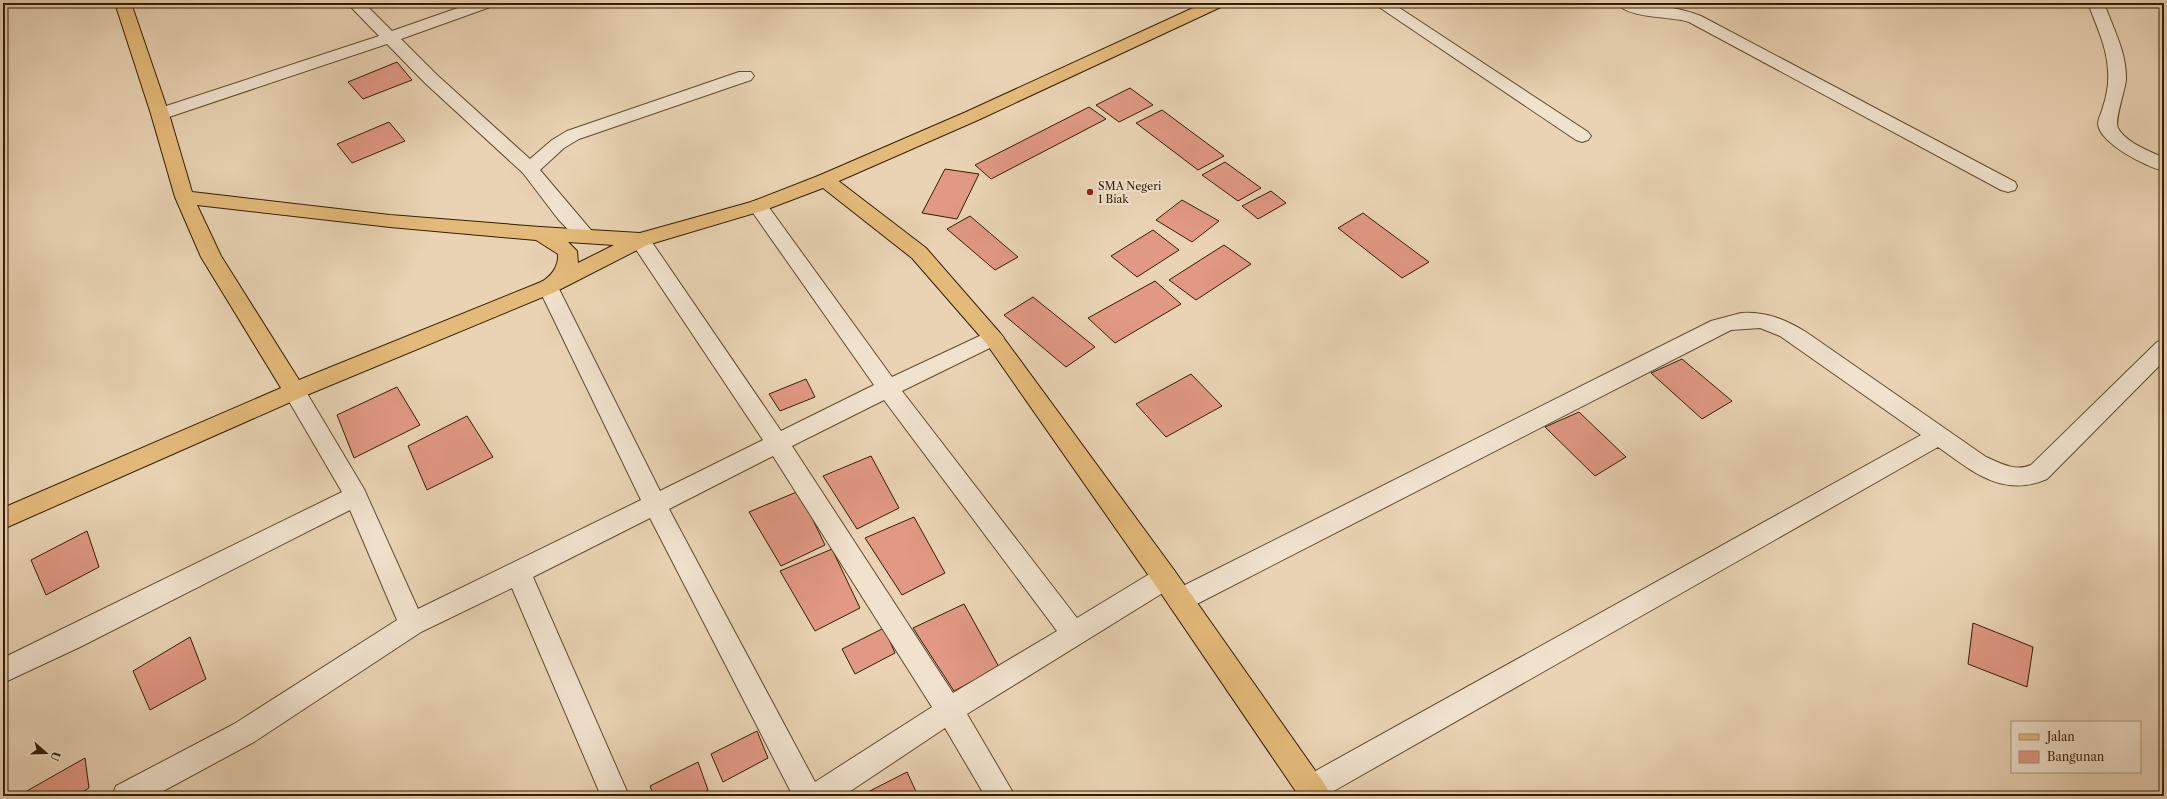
<svg xmlns="http://www.w3.org/2000/svg" width="2167" height="799" font-family="'Libre Caslon Text',serif">
	<rect width="100%" height="100%" fill="#e9d3b4"/>
	<filter id="stains"><feTurbulence type="fractalNoise" baseFrequency=".005" numOctaves="4"/><feColorMatrix values="0 0 0 0 .2 0 0 0 0 .09 0 0 0 0 .02 0 0 0 .5 -.17"/></filter>
	<radialGradient id="worn" r=".72"><stop offset=".6" stop-color="#630" stop-opacity="0"/><stop offset="1" stop-color="#630" stop-opacity=".3"/></radialGradient>
	<!-- building -->
	<path fill="#e19884" stroke="#351d00" d="M397 62 412 80 363 99 348 82Z
		M1130 88 1153 105 1119 122 1096 105Z
		M1089 107 1106 119 991 179 975 165Z
		M1162 110 1224 156 1198 170 1136 123Z
		M389 122 405 141 352 163 337 144Z
		M1225 162 1261 188 1238 201 1202 175Z
		M945 169 979 174 957 219 922 213Z
		M1271 191 1286 203 1258 219 1242 206Z
		M1182 200 1219 221 1192 242 1156 220Z
		M1363 213 1429 262 1402 278 1338 228Z
		M970 216 1018 257 995 270 947 229Z
		M1153 230 1179 250 1137 277 1111 256Z
		M1224 245 1251 264 1196 300 1169 280Z
		M1155 281 1181 304 1115 343 1088 318Z
		M1033 297 1095 347 1066 367 1004 315Z
		M1682 359 1732 401 1702 419 1651 373Z
		M1191 374 1222 406 1166 437 1136 404Z
		M806 379 815 397 780 411 769 394Z
		M397 387 420 425 354 458 337 415Z
		M1579 412 1626 457 1595 476 1545 427Z
		M467 416 493 457 427 490 408 446Z
		M871 456 899 508 857 529 823 476Z
		M799 491 825 545 781 566 749 512Z
		M914 517 945 573 902 595 865 538Z
		M87 531 99 567 46 595 31 560Z
		M832 549 860 608 815 631 780 571Z
		M964 604 999 667 954 691 913 628Z
		M1973 623 2033 647 2027 687 1968 664Z
		M884 628 895 653 855 674 842 649Z
		M190 637 206 679 150 710 133 671Z
		M757 731 768 758 723 782 711 754Z
		M85 758 89 788 76 796H18Z
		M698 762 708 790 698 796H654L650 786Z
		M907 772 918 796H860Z"/>
	<g fill="none" stroke-linecap="round" stroke-linejoin="round">
		<!-- minor casing -->
		<g stroke="#624a2d" stroke-width="2">
			<path id="minor" d="M347 3H364L392 31 472 3H495L493 6 401 39 437 75 530 159 552 140 567 131 739 72H751L754 76 751 80 579 139 564 148 540 170 596 236 593 241 586 243 579 241 558 219 523 173 425 83 387 44 166 118 160 119 154 118 151 114 154 110 379 36Z
				M1373 3H1392L1588 132 1591 136 1588 140 1582 142 1576 140Z
				M1617 3C1644 3 1675 6 1701 16L2015 182 2017 186 2015 190 2008 192 2001 190 1689 22C1671 16 1628 19 1617 3Z
				M2088 3H2104C2113 28 2127 53 2126 80 2125 90 2114 122 2118 128 2126 143 2150 151 2164 158V171C2147 167 2100 144 2098 124 2098 119 2102 112 2103 107 2107 95 2109 83 2108 70 2107 47 2096 25 2088 3Z
				M758 200 765 202 892 377 986 333 993 330 1000 333 1004 338 1000 343 902 391 1077 618 1156 570 1165 567 1174 570 1177 578 1174 586 967 714 1015 796H985L945 728 843 796H793L650 518 533 577 629 796H601L512 588 421 632 254 742 154 796H112L116 786 234 724 397 620 350 510 80 647 3 683V658L342 492 283 391 286 385 294 383 302 385 364 489 418 609 641 500 538 287 541 282 548 280 555 282 558 287 660 491 763 440 633 245 630 240 633 235 640 233 647 235 781 431 874 385 751 210 748 206 751 202ZM884 400 1057 631 953 693 792 446ZM773 456 932 707 815 782 669 509Z
				M1741 313C1766 311 1786 320 1806 332L1986 457C2000 463 2015 472 2031 465L2157 342 2164 340V361L2047 479C2003 498 1973 472 1938 447L1325 796H1300L1297 789 1301 779 1921 435 1780 336 1760 328 1731 330 1189 608 1180 611 1171 608 1167 600 1171 592 1711 321Z"/>
		</g>
		<!-- major casing -->
		<g stroke="#351d00" stroke-width="2">
			<path id="major" d="M115 3H131L169 114 192 192 390 215 540 227 640 233 751 202 818 176 825 174 832 176 926 248 1000 333 1174 570 1326 786 1330 796H1299L1156 586 986 343 912 258 823 188 765 210 647 245 555 292 302 397 3 529V508L281 388 201 257 175 197 151 114ZM197 205 390 227 536 240 558 254C559 266 551 277 541 282L299 380 221 256ZM568 242 614 245 578 263 577 251Z"/>
		</g>
		<!-- highway casing -->
		<g stroke="#351d00" stroke-width="2">
			<path id="highway" d="M1204 3H1225L1223 6 978 120 832 184 825 186 818 184 816 180 818 176 966 112Z"/>
		</g>
		<!-- minor -->
		<use href="#minor" fill="#f1e2ce" fill-rule="evenodd"/>
		<!-- major -->
		<use href="#major" fill="#e4ba7a" fill-rule="evenodd"/>
		<!-- highway -->
		<use href="#highway" fill="#e4ba7a" fill-rule="evenodd"/>
	</g>
	<!-- markers -->
	<circle fill="#8f2418" stroke="#f1e2ce" stroke-width="1.5" cx="1090" cy="192" r="4"/>
	<g text-anchor="middle" stroke-width="4" stroke-linejoin="round" paint-order="stroke">
		<!-- poi labels -->
		<g font-size="11" fill="#351d00" stroke="#f1e2ce" text-anchor="start">
			<text x="1098" y="190">SMA Negeri<tspan x="1098" dy="13">1 Biak</tspan></text>
		</g>
	</g>
	<!-- margin -->
	<rect width="2167" height="799" fill="none" stroke="#e9d3b4" stroke-width="16"/>
	<rect x="4" y="4" width="2159" height="791" fill="none" stroke="#351d00" stroke-width="2"/>
	<rect x="8" y="8" width="2151" height="783" fill="none" stroke="#351d00"/>
	<!-- legend -->
	<rect x="2011" y="721" width="130" height="52" fill="#f1e2ce" stroke="#a6937c"/>
	<rect x="2019" y="734" width="20" height="6" fill="#e4ba7a" stroke="#a6937c"/>
	<text x="2047" y="741" font-size="12" fill="#351d00">Jalan</text>
	<rect x="2019" y="751" width="20" height="12" fill="#e19884" stroke="#a6937c"/>
	<text x="2047" y="761" font-size="12" fill="#351d00">Bangunan</text>
	<!-- north arrow -->
	<g transform="translate(46 753) rotate(110)" stroke="#f1e2ce" stroke-width="3" paint-order="stroke">
	<path d="M0-3L7 15L0 10L-7 15Z" fill="#351d00"/>
	<text y="-6" font-size="11" font-weight="bold" text-anchor="middle" fill="#351d00">U</text>
	</g>
	<rect width="100%" height="100%" filter="url(#stains)"/>
	<rect width="100%" height="100%" fill="url(#worn)"/>
</svg>
